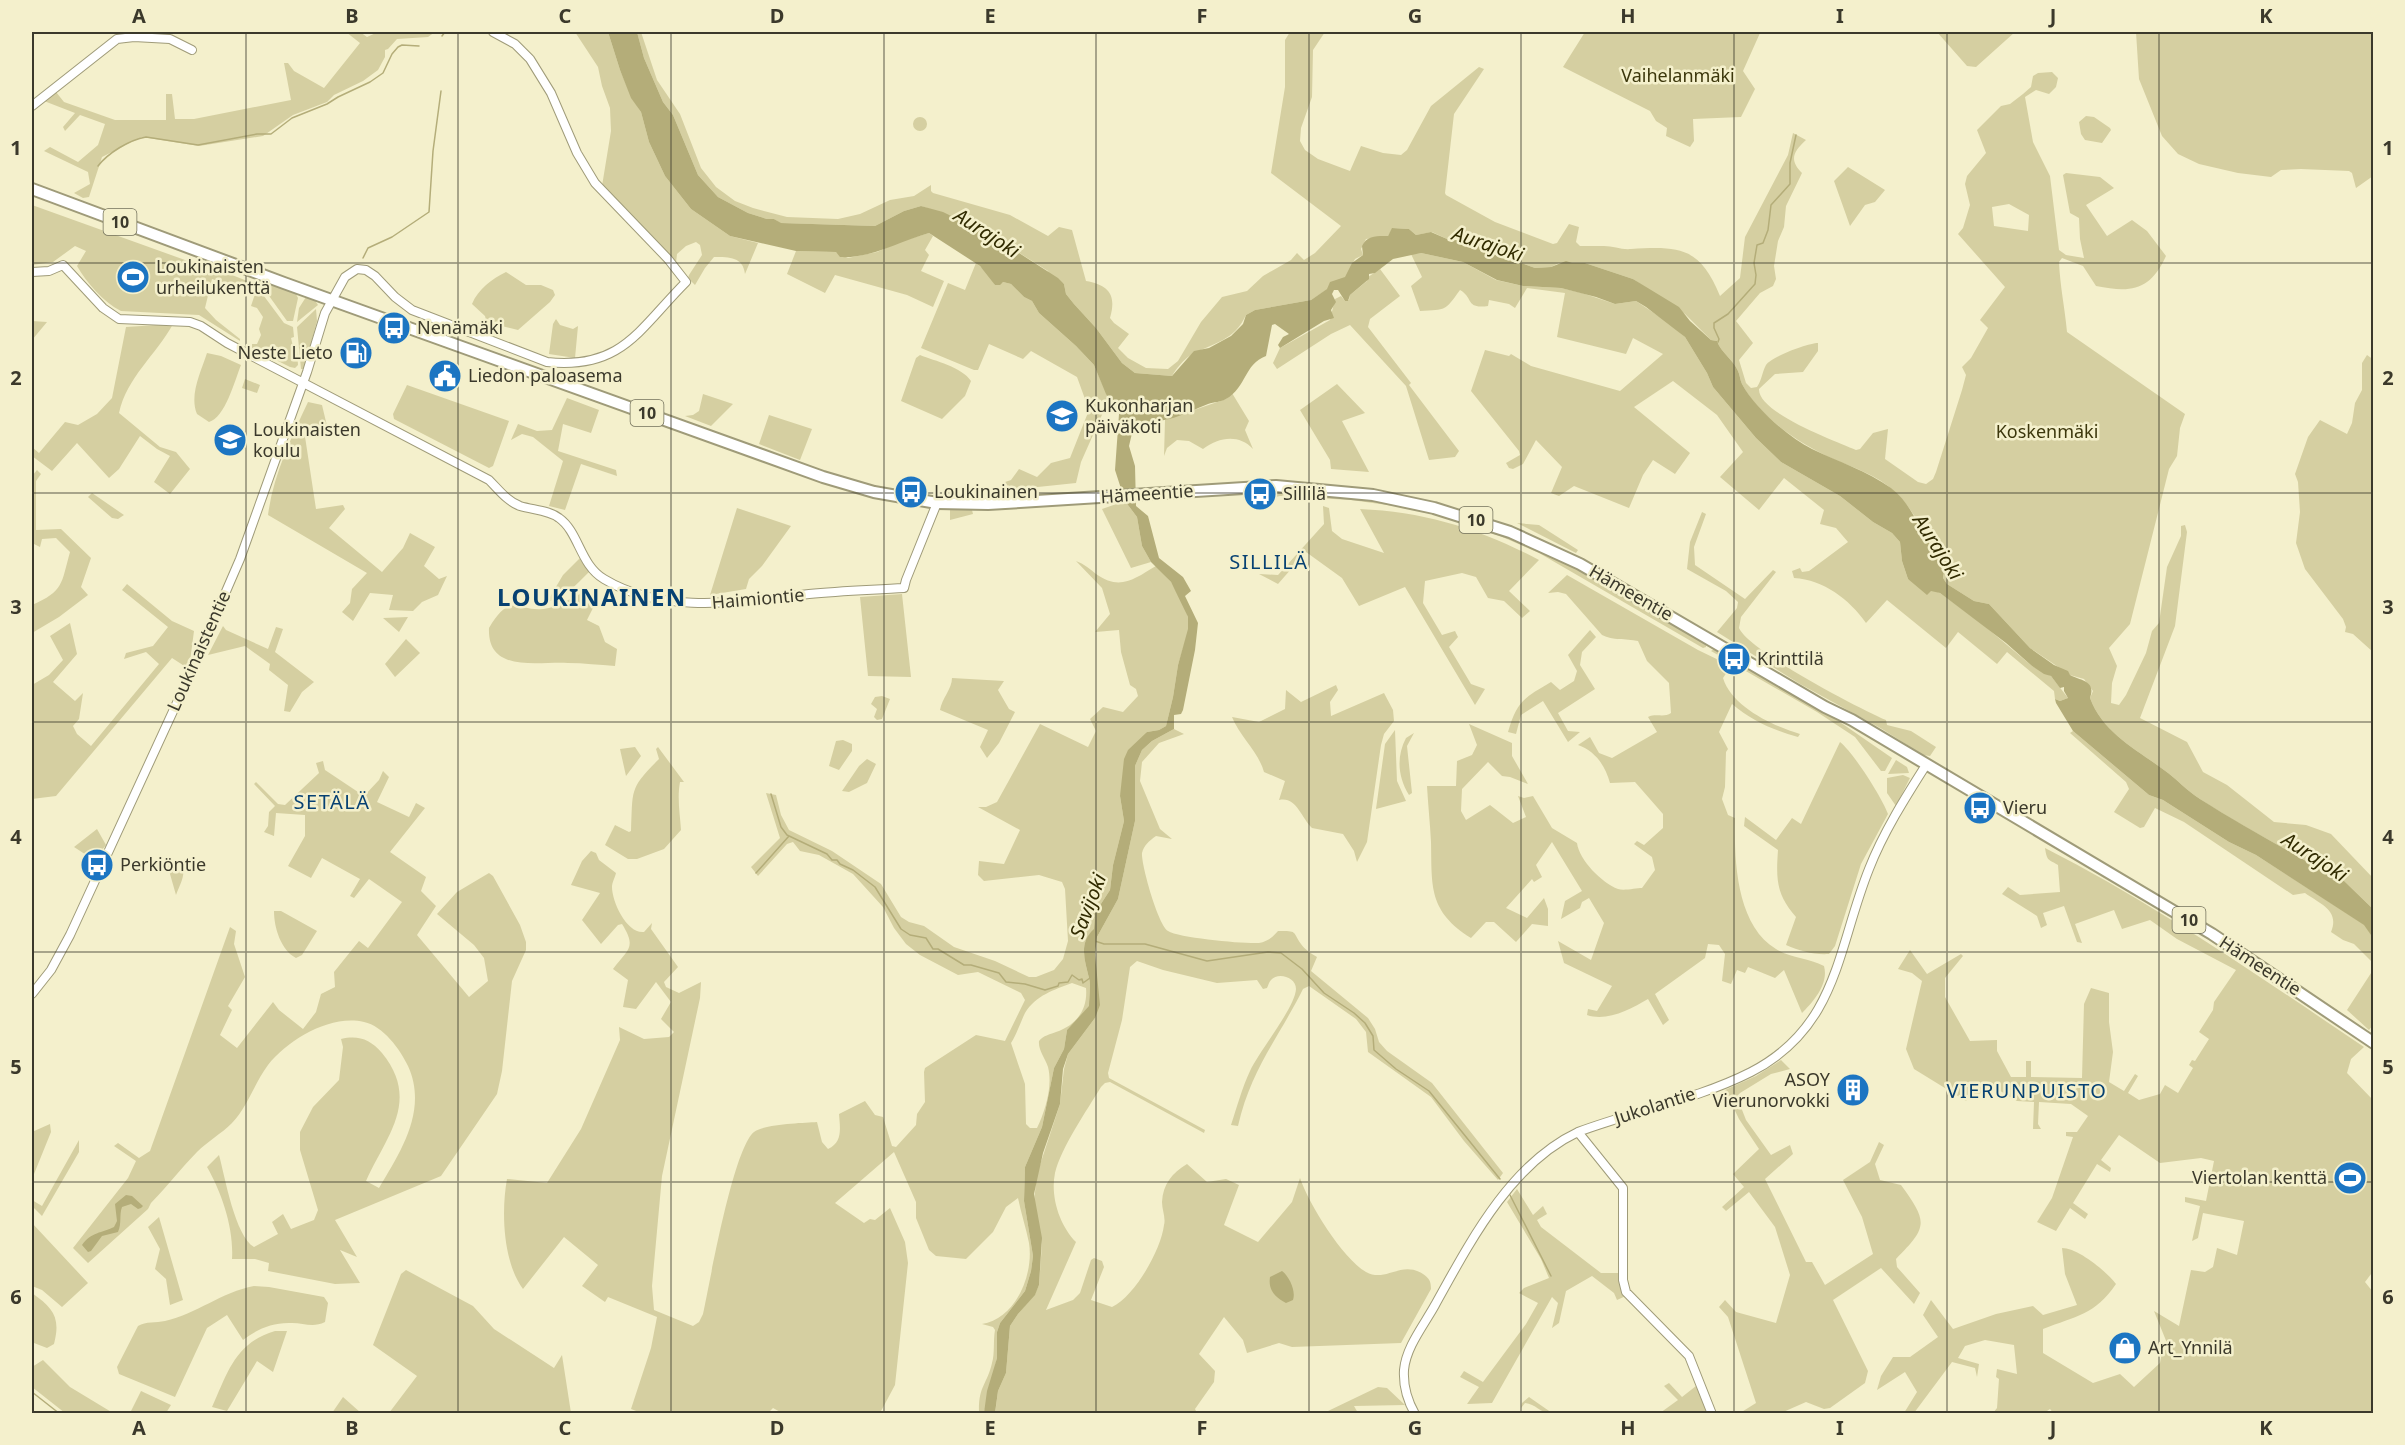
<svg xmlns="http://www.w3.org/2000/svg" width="2405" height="1445" font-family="'Noto Sans',sans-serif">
	<rect width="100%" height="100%" fill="#f4f0cc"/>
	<!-- green -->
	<path fill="#d5cfa1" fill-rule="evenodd" d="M346 32H360L367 37 378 32H435L428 37 397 39 388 49 385 50V57L378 70 363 81 334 95 327 102 293 115 263 136 199 146 142 137 102 157 89 197 83 198 74 193 90 184 88 172 44 151 50 147 78 162 98 145 105 124 80 115 65 131 63 127 75 113 44 101 56 92 64 102 115 120H166V94H172L175 119H194L291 100 284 63H288L294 71 324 88 360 43Z
		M575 32H608L620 70 632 98 641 112 649 142 665 176 691 209 730 236 758 243 745 274C743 257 730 257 714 257L705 268 695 285 688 278 689 275 702 255 700 245 696 242 686 246 677 254 676 263 602 186 611 131 610 108 602 86 598 67Z
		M637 32H641L657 80 680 114 701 168 716 187 735 201 753 208 787 217 838 219 860 214 890 200 914 196 931 185V191L933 193 1010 215 1048 236 1059 227 1072 230 1086 281C1108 285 1117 294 1110 318L1114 323 1129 334 1118 348 1128 358 1146 368 1168 369 1178 361 1201 322 1222 297 1247 291 1263 276 1291 260 1297 253 1304 260 1315 253 1341 226 1271 173 1285 87V40L1290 32H1325L1313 50 1312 97 1301 128 1300 141 1305 150 1318 159 1350 171 1361 146 1383 153 1401 155 1407 150 1431 106 1479 67 1484 69 1454 114 1445 193 1446 195 1495 222 1553 244 1557 243 1569 224 1579 227 1576 242 1580 246C1588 246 1596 246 1604 246 1613 246 1622 250 1631 249 1680 246 1700 247 1720 296L1740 278 1745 237 1788 155 1793 133 1806 140C1793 152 1789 160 1802 173L1786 206 1784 227 1778 241 1774 266 1776 279 1773 286 1760 293 1736 321 1753 343 1739 360 1746 383 1751 388 1757 387C1762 380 1762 372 1766 365 1771 357 1808 343 1818 343V351L1803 372 1775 374 1759 389C1758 413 1836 441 1856 450L1860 449 1873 433 1888 429 1885 459 1918 482 1926 484 1933 479 1936 472 1962 390 1966 375 1962 367 1971 358 1988 328 1980 320 2005 287 1958 234 1963 228 1970 205 1965 184 1967 176 1986 153 1977 130 2001 106 2010 104 2023 94 2031 87 2033 76 2038 73 2052 72 2058 78 2056 87 2049 94 2036 90 2025 97 2033 142 2050 176 2059 250 2066 255 2084 258 2080 239 2079 218 2070 213 2063 175 2066 173 2100 177 2114 188 2086 205 2107 236 2132 220 2147 231 2166 256C2150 291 2131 293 2096 286L2083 266 2062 258 2059 262C2060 286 2065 309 2067 332L2185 414 2180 428 2177 456 2169 469 2130 624 2109 648 2117 666 2112 683 2111 703 2119 705 2126 695 2146 653 2152 631 2159 623 2167 567 2181 536V526L2185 525 2187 532 2175 626 2140 718 2187 742 2203 772 2227 785 2274 822 2306 825 2331 834 2373 878V909L2341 878 2323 871C2283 847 2239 825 2200 799 2187 791 2177 779 2164 770 2136 749 2103 733 2090 698L2093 691 2084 679 2070 675 2030 648 1989 604 1974 601 1947 584 1943 578C1949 557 1942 562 1933 547 1920 527 1912 507 1894 491 1877 475 1854 468 1833 459 1800 444 1759 417 1742 384 1740 380 1740 375 1738 371 1733 359 1721 353 1717 341L1711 340 1685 314 1633 279 1585 263H1559L1551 267 1535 268 1519 262 1506 260 1492 251 1458 239H1447L1432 232 1416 235 1409 229 1393 228 1388 236 1366 239 1361 249 1363 255 1355 259 1346 277 1311 300 1255 310 1246 315C1234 341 1215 342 1191 355 1184 359 1176 369 1172 376L1135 373 1122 363 1096 328 1074 304 1066 294 1064 284 1049 274 1048 271 994 237 962 220 921 206 904 211 875 226 780 223 774 219H767L748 213 718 197 698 175 673 115 663 102 644 58ZM2009 204 2029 215 2028 231 1994 226 1992 207Z
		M1585 32H1759L1760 33 1743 71 1755 89 1741 117 1693 119 1694 141 1690 147 1666 136 1667 128 1656 121 1650 111 1563 67Z
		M1937 32H2015L1976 67 1967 66Z
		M2136 32H2373V176L2356 188 2352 173 2349 171 2301 169 2281 170 2271 177 2238 173 2199 164 2178 154 2162 136 2139 79Z
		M2086 116 2094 117 2110 128 2111 130 2102 143 2085 140 2081 134 2079 122Z
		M913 124a7 7 0 1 1 14 0a7 7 0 1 1-14 0Z
		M1848 167 1885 190 1875 202 1865 205 1850 226 1834 181Z
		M32 205 210 269 214 268 255 284 284 323 293 327 294 337 291 338 294 350H297L298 365 295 368 290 367 252 348V344H257L261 335 259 329 263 317 257 308 251 306 255 294 212 279 205 308 216 320 240 339V341L199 315 121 311C103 302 87 283 77 266L86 251 75 246 53 262 32 265Z
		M929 233 933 236 925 250 929 255 921 271 944 281 933 307 907 295 835 275 825 293 787 274 796 251 836 252 848 258 877 252 902 241Z
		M1421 253 1463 262 1496 280 1523 286 1561 288 1582 293 1615 304 1636 301 1669 323 1685 337 1707 373 1713 387 1756 438 1781 462 1840 496 1873 522 1892 533 1900 542 1902 561 1908 579 1940 593 1981 623 2032 666 2051 676 2068 698 2060 701 2055 699 2054 691 2007 652 1997 664 1958 632 1946 648 1887 600 1866 623C1849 599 1824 580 1794 578L1792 571 1800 568 1802 572 1809 571 1848 542 1836 528 1820 524 1824 510 1784 478 1759 510 1720 477 1743 452 1717 415 1673 381 1634 407 1690 453 1675 474 1653 460 1643 475 1629 508 1574 486 1559 496 1551 493 1562 467 1536 440 1523 464 1513 469 1509 468 1506 463 1520 455 1519 451 1471 391 1485 350 1509 356 1511 354 1531 366 1620 391 1663 354 1633 338 1626 354 1557 337 1565 293 1527 288 1515 308 1509 304 1489 300 1488 306C1465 309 1474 298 1460 290 1444 312 1447 309 1420 311L1411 286 1422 277 1411 254Z
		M976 263 989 274 995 285 1003 282 1011 284 1024 297 1032 301 1039 313 1076 346 1094 365 1109 399 1081 462 1076 483 1010 490 1005 482 1011 480 1019 469 1037 477 1051 463 1070 458 1089 410 1077 377 1031 351 1023 359 989 344 978 370H974L921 348 948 283 965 290Z
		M1380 269 1400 296 1370 319 1368 327 1411 383 1409 385 1459 451 1455 457 1429 460 1406 386 1350 325 1331 334 1277 369 1273 363 1280 348 1330 320 1335 299 1341 296 1345 301 1349 300 1350 295 1367 281 1368 277Z
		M506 272 526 285H541L553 290 555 295 550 302 518 330 493 324 491 329 473 325 486 320 485 316 472 304C478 289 492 279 506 272Z
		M257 279 295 292 298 298 293 321H287Z
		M306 297 314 299 318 305 297 322 299 308Z
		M316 309 317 321 304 369H301L297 327Z
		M556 319 560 325 573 329 578 326 575 358 549 354 553 324Z
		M32 321 47 322 32 340Z
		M173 324C156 355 127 377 119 413L160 447 176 452 190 469 170 494 154 482 170 456 157 449 140 436 119 469 109 478 77 443 52 471 32 456V447L39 453 65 422 78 425 97 414 112 398 126 327Z
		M207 353 221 356 241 365C235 380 225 418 209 422L197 414C189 395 201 372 207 353Z
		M920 355C935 361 962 367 971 381L965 396 942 419 901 401 916 358Z
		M2367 355 2374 360 2373 652 2353 634 2345 632 2346 627 2343 619 2305 569 2296 543 2300 512 2298 482 2295 474 2308 437 2320 420 2347 434 2352 423 2355 403 2362 390V363Z
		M245 379 260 385 257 393 242 388Z
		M1337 384 1365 413 1342 421 1369 472 1331 469 1330 460 1300 410Z
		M407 385 509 421 493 466 489 468 394 419 393 414Z
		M1232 393 1249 421 1245 430 1253 449C1239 434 1219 437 1203 449L1189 441 1177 440 1167 448 1164 456 1165 420 1226 399Z
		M703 394 733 404 711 426 685 416 693 415 699 411Z
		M567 398 599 410 591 433 563 424 558 451 616 470 617 476 581 464 565 510 549 506 563 461 533 437 522 434 511 440 518 424 537 431 552 430Z
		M308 402 322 405 327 426 304 430 316 509 343 505 345 509 329 528 382 572 403 548 410 533 435 547 424 566 439 579 447 576 438 595 422 602 413 611 389 610 393 595 370 593 353 621 342 612 350 603 352 589 367 573 268 515C273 476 291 438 308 402Z
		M769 415 812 429 800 460 759 444Z
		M37 470 41 474 36 481V530L61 529 91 558 81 587 88 595 59 617 32 633V605C64 591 61 584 70 552L56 538 42 539 40 547 32 543V476Z
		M1280 491C1336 496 1392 501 1446 515 1540 539 1624 594 1706 643V647L1703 648 1539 553 1500 536 1446 518 1409 508 1351 500 1280 496 1257 501V496L1263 492Z
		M92 493 124 515 118 519 112 518 88 497Z
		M1125 501 1137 517 1142 546 1151 562 1131 568 1102 509Z
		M1323 506 1329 508 1332 531 1342 539 1384 553 1360 509C1426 512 1480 529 1539 560L1509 591 1530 611 1522 618 1504 601 1488 598 1476 577 1462 573 1425 581 1423 603 1442 635 1455 631 1458 637 1449 647 1471 684 1485 689 1475 705 1405 587 1359 606 1342 578 1306 552 1278 584 1259 574 1278 575 1324 524Z
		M950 507 972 510 973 514 950 520Z
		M737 508 791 526 762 566 749 579 746 589 710 595Z
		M1702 512 1706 514 1694 547 1695 565 1745 599 1773 570 1776 572 1741 617 1739 628C1749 651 1858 708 1886 720L1887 725 1911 731 1936 747 1930 756 1923 755 1882 729 1800 684 1717 632 1737 608 1738 602 1726 591 1687 569 1690 542Z
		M1517 523 1539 525 1578 550 1576 553Z
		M580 558 589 572C576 585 565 597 547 602L563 575Z
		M1076 561C1084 564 1090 569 1096 574 1120 591 1134 579 1156 566L1171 582 1184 606 1188 617 1189 629 1178 665 1173 697 1166 726 1159 730 1147 732 1120 796 1124 821 1113 865 1110 890 1095 913 1094 930C1078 943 1085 961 1089 978 1091 987 1089 998 1089 1007L1067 1030 1064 1049 1054 1068 1042 1127 1025 1167 1024 1201 1033 1256 1031 1271 1025 1291 1000 1323 997 1332V1358L984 1413H979C978 1386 987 1385 992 1363 995 1353 993 1341 995 1330L993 1327 982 1324C1016 1319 1034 1274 1029 1243 1026 1228 1021 1213 1018 1198L1006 1207 993 1232 966 1259 936 1256 929 1250 916 1218V1202L894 1152 835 1203 864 1223 870 1219 875 1220 890 1208 905 1242 908 1263 895 1385 880 1413H782L773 1408 767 1414H644L631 1409 651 1348 657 1317 608 1297 605 1302 582 1286 598 1265 564 1237 523 1289C503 1262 501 1212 507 1179L547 1183 581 1129 620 1040 619 1027 644 1039 669 1037 674 1032 661 1019 671 1002 656 982 636 1009 623 1007 628 980 613 969C628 949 637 948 622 924L618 925 601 944 582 920 600 893 571 885 582 861 591 851 596 853 599 860 616 873C615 878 612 882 612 887 612 902 627 934 644 932L652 923 651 929 678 967 664 982 666 987 679 993 701 982 700 998 662 1176 652 1286 654 1310 693 1326 699 1322 703 1314C710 1282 733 1149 754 1132 764 1124 803 1123 817 1122L822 1142 828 1149C843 1142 840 1128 839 1114L865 1101 875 1115 883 1117 892 1146 896 1147 916 1125 917 1114 925 1102 924 1072 925 1068 976 1035 1005 1041 1025 1000 1021 993 978 972 958 975 920 955 906 944 894 928 883 907 853 874 819 855 800 851 793 842 787 844 758 876 751 867 780 838 766 793 776 795 781 815 789 830 832 851 881 884 901 917 909 922 924 926 954 947 995 961 1029 977H1036L1054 970 1063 959 1068 941 1065 889 1062 882 1039 875 984 881 978 875 979 861 1004 864 1020 830 978 807H986L997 802 1040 724 1088 747 1096 731 1090 719 1103 707 1123 712 1138 696 1136 689 1130 685 1121 652 1119 630 1095 632 1110 614 1102 588ZM1072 983 1086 988C1088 1009 1077 1025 1056 1032 1049 1035 1044 1035 1039 1041 1038 1050 1045 1058 1048 1067 1053 1087 1045 1111 1037 1128H1030L1026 1124 1025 1084 1011 1043C1017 1034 1020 1023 1025 1013 1036 995 1054 990 1072 983Z
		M1567 575 1698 650 1731 666 1723 678C1732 707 1773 726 1800 734L1798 737C1773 730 1752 721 1732 704L1719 732 1728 749 1726 752 1725 787 1722 799 1728 815 1735 818C1734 859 1736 925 1776 949 1791 958 1809 958 1824 966 1829 984 1813 1002 1802 1013L1784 970 1775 978 1748 967 1745 973 1737 970 1731 984 1722 981 1725 954 1719 945 1708 944 1705 958 1655 994 1669 1020 1663 1025 1648 999C1631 1009 1607 1022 1587 1015L1588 1009 1597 1011 1612 986 1564 963 1558 941 1591 960 1604 923 1589 898 1582 902 1580 908 1561 919 1565 901 1582 891 1552 842 1536 865 1542 877 1534 882 1532 879 1506 908 1527 918 1544 898 1548 909V926L1532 924 1516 942 1494 922H1486L1471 938C1428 911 1432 886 1431 842 1430 823 1428 804 1427 786H1456L1457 761 1472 755 1477 745 1469 724 1512 743V756L1528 784 1510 777 1502 776 1488 762 1462 789 1461 811 1466 820 1490 805 1513 823 1526 817 1518 796 1524 798 1533 796 1552 828 1577 843C1579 860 1602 883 1618 889 1624 891 1636 888 1642 888L1655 870 1652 857 1634 844 1637 841 1644 845 1663 828V814L1635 782 1610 783C1605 765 1595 751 1578 745L1590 737 1599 753 1612 758 1657 732 1648 717C1656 713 1664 718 1671 713L1669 683 1647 661 1638 641C1625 638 1613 641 1602 635L1566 594 1558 592 1548 593Z
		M127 584 172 621 194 631 189 669 172 658 56 796 32 799V685L49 675 63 660 50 636 70 623 77 654 53 682 75 701 83 693 79 719 73 726 77 734 91 746 159 664 146 652 124 659 126 653 153 646 168 627 122 590Z
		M588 591 599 596 587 620 599 626 605 642 617 649 615 666C599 665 584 663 568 663 538 661 487 674 489 628 513 588 518 615 549 608 563 605 574 595 588 591Z
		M902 594 911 677 868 676 860 597Z
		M408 617 399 632 383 618Z
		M223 626 226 630 268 649 276 627 283 629 275 652 314 682 302 692 290 712 284 711 288 685 269 670 270 664 245 646 208 655Z
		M1590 630 1596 637 1582 652 1580 665 1595 689 1558 713 1568 731 1580 732 1568 742 1543 701 1521 715 1516 734 1508 732C1517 701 1524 698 1551 682L1560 690 1574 681 1577 671 1568 655Z
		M406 639 420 653 395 677 385 664Z
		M1716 648 1821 709 1892 758 1885 771H1881L1855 737 1817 712 1711 651Z
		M952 678 1004 681 998 690 1009 709 1015 712 999 743 987 758 980 747 988 730 940 710C942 698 952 689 952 678Z
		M1336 685 1338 690 1330 702 1331 716 1384 693 1393 710 1394 721 1384 734 1381 745 1367 842 1357 862 1354 851 1343 834 1312 828C1301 817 1296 796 1279 800L1285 781 1264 772C1258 751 1240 737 1232 717L1259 722 1285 709 1286 690 1301 702Z
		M882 696 890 699 882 719 877 720 874 717 877 709 871 704 875 697Z
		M1174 729 1184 734 1159 743 1142 762 1140 781 1160 829 1172 839 1156 836C1149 841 1144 845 1142 853 1141 864 1158 925 1168 931 1179 938 1245 944 1259 943 1267 942 1273 937 1278 931 1298 931 1292 931 1301 944 1304 949 1312 954 1317 957L1311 971 1368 1018 1375 1029 1379 1042 1387 1051 1432 1083 1503 1173 1498 1180 1464 1141 1431 1097 1368 1052 1366 1032 1356 1019 1309 986 1303 989C1278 1039 1251 1069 1238 1126L1231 1125C1237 1107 1242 1088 1250 1071 1259 1051 1295 1008 1296 989 1296 977 1278 972 1271 980 1269 982 1268 986 1267 988L1263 989 1257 980 1217 983 1163 970 1137 961 1130 967 1122 1020 1108 1073 1109 1078 1205 1130 1204 1133 1110 1082 1105 1083 1101 1087C1087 1110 1061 1148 1055 1173 1050 1197 1060 1226 1076 1242L1046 1310 1073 1300 1080 1293 1091 1260 1094 1258 1102 1261 1104 1267 1091 1300 1112 1307C1135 1296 1161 1250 1164 1225 1166 1218 1162 1210 1162 1202 1163 1184 1172 1173 1187 1164L1207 1182 1226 1179 1239 1185 1224 1225 1258 1242 1292 1202 1300 1178C1309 1204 1342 1258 1366 1272 1386 1283 1401 1260 1423 1274 1429 1278 1431 1281 1431 1289L1401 1343 1292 1347 1279 1343 1247 1353 1243 1340 1224 1317 1199 1354 1215 1371 1214 1382 1195 1409 1197 1413 995 1414 998 1391 1006 1373 1010 1326 1018 1314 1035 1294 1039 1285 1042 1244 1034 1201 1037 1174 1060 1104 1064 1069 1068 1054 1095 1018 1097 937 1118 899 1135 821V766L1142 750 1152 741Z
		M1395 730 1397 781 1406 801 1376 809 1385 744Z
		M2073 731 2149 795 2163 800 2229 842 2256 855 2365 925 2373 938V963L2354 944 2343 940 2331 932C2340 910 2320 904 2305 893L2293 895 2184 822 2155 808 2144 827 2140 828 2114 812 2129 789 2126 782 2070 733Z
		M1414 733 1407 746 1412 793 1409 795C1398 777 1396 757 1406 738Z
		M843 740 852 744V751L839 770 829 766 836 741Z
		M1840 742C1853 752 1883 799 1888 814L1861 864 1835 946 1829 954C1814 955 1800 951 1786 945L1796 917C1776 894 1776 879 1778 850L1744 826 1745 817 1776 840 1792 818 1801 824Z
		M635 747 641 756 626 776 620 749Z
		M658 747 684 782H680C677 798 680 814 681 830L664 849 637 859H628L605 845 615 825 629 832 631 831C633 789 629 789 659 759L656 749Z
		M867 759 876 764 867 783 849 792 842 791 859 766Z
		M1896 760 1907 767 1909 773 1888 774Z
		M323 761 325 770 364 796 379 780 383 771 389 777 377 802 409 817 416 803 425 808 390 852 426 877 421 891 436 906 417 935 469 997 488 981 484 958 474 945 437 914 457 892 489 873 493 876 520 925 526 942V950L512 981 502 1071 497 1094 441 1176 335 1220 357 1257 340 1250 360 1283 335 1284 268 1271 269 1263 255 1259H232C234 1229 222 1193 207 1167L219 1155C225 1177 235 1236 254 1247L278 1234 272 1222 283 1214 291 1229 314 1220 318 1210 300 1150V1132L313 1107 339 1080 343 1047 341 1039C358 1035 370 1039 382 1053 421 1101 386 1136 366 1181L379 1188C401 1151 428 1110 408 1066 400 1049 383 1026 364 1022 330 1014 288 1040 268 1065 254 1084 248 1106 232 1123 221 1134 208 1141 197 1152 181 1168 167 1187 151 1203L148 1209 88 1263 73 1248 128 1178 136 1161 114 1146 118 1143 139 1158 150 1151 230 927 236 931 234 944 245 977 228 1006 232 1010 220 1035 237 1048 273 1002 279 1010 303 1029 316 1012 321 994 335 987 334 972 359 941 368 948 402 902 369 879 354 898 350 896 360 879 322 858 311 878 288 866 305 836V815L276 813 274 836 264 832 268 826 269 812 275 806 254 784 256 782 278 804 285 805 319 773 316 763Z
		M1903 775 1910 778 1896 806 1887 793V778Z
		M97 829 106 845 94 860 74 847Z
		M2045 848C2157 905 2260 977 2364 1047L2351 1059 2347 1073 2373 1100 2374 1270 2365 1282 2373 1292V1413L2054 1414 2050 1409 2044 1413H1993L1997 1408 1999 1379 1996 1377 1997 1369 2017 1374 2014 1345 1985 1340 1965 1346 1958 1358 1979 1364 1977 1377 1975 1368 1952 1362 1914 1413H1904L1917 1392 1905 1372 1877 1390 1881 1376 1893 1357H1910L1938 1337 1923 1315 1931 1300 1953 1329 1996 1314 2033 1306 2043 1315 2077 1305 2065 1274 2062 1248C2078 1248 2106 1271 2116 1284 2095 1315 2076 1316 2043 1329V1353L2093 1383 2120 1374 2134 1387 2160 1363 2162 1352 2169 1348 2154 1311 2179 1326 2191 1270 2205 1272 2213 1267 2217 1248 2237 1255 2244 1221 2203 1213 2198 1238 2192 1241 2200 1206 2185 1202V1197L2206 1201 2214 1161 2201 1158 2160 1163 2119 1135 2101 1160 2111 1168 2110 1172 2097 1164 2073 1203 2088 1214 2085 1219 2070 1208 2056 1231 2037 1222 2052 1198 2073 1137 2066 1136V1132H2077L2088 1116 2071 1104 2039 1102 2038 1124 2041 1129H2033L2034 1102 2017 1101 1997 1089 1970 1096 1966 1101 1914 1069 1906 1049 1922 981 1912 973 1898 969 1910 950 1927 974 1961 954 1963 956 1945 978V997L1970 1041 1997 1040V1051L2011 1077H2026V1061H2031V1077L2082 1078 2084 1004 2091 988 2109 993V1022L2113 1052 2109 1082 2124 1091 2135 1074 2138 1076 2128 1093 2139 1100 2160 1094 2165 1085 2178 1093 2193 1068 2189 1065 2192 1060 2195 1061 2209 1039 2199 1032 2213 1010 2214 1002 2236 970 2177 939 2150 920 2122 929 2114 910 2075 924 2082 943 2077 942 2064 906 2043 913 2047 925 2041 928 2037 916 2002 894 2008 887 2020 895 2060 892 2058 865C2048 859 2047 861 2045 848Z
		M172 859 179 860C188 872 181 882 176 895L168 867Z
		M274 911H281L317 931 302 955 296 958C281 950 274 928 274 911Z
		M2373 970V1025L2369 1030 2347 1010Z
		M1781 1060 1790 1069 1771 1074 1740 1093 1737 1097 1746 1120 1771 1155 1790 1145 1793 1154 1765 1179 1806 1262H1812L1825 1285 1873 1254 1862 1217 1843 1180 1870 1162 1879 1142 1884 1145 1875 1164 1880 1180 1901 1185C1928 1222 1928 1227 1896 1259L1897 1267 1920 1293 1914 1304 1881 1268 1833 1300 1868 1371 1865 1383 1830 1408 1824 1409 1806 1402 1781 1413H1740L1756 1403 1728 1317 1719 1307 1725 1300 1736 1312 1776 1323 1790 1275 1775 1227 1749 1192 1726 1211 1722 1207 1744 1187 1733 1174 1759 1149 1739 1119 1725 1090 1756 1076Z
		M50 1124 51 1132 32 1179V1132Z
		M79 1140V1152L42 1216 32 1206V1200L42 1206Z
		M1517 1189 1533 1215 1543 1206 1547 1214 1537 1220 1541 1227 1601 1273H1619L1628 1295 1617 1300 1614 1293 1592 1276 1566 1291 1559 1323 1552 1328 1558 1303 1552 1297 1492 1403 1467 1404 1479 1387 1460 1377 1464 1371 1483 1382 1526 1324 1538 1303 1519 1293 1524 1288 1549 1278 1541 1259 1507 1202Z
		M159 1217 183 1300 170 1305 166 1279 155 1269 160 1249 148 1227Z
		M32 1223 88 1283 62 1307 42 1290 32 1286Z
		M406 1270 473 1306 494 1329 554 1368 562 1355 571 1413H389L417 1376 373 1345 401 1274Z
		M254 1286 269 1287 324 1297 328 1303 325 1322C313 1328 304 1323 292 1323 273 1322 257 1329 243 1340L227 1315 207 1328 175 1397 119 1374 117 1367 138 1326C146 1321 156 1323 165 1321 196 1314 222 1292 254 1286Z
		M32 1293C53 1308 61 1317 54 1344L47 1348 34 1343 32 1348Z
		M275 1331H287L273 1372 257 1361 227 1411 212 1407C228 1372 235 1343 275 1331Z
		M43 1360 70 1387 113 1413H65L32 1387V1367Z
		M1669 1383 1682 1397 1696 1386 1707 1413H1660L1678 1400 1664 1386Z
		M1378 1387 1387 1388 1405 1405 1354 1406 1358 1413H1329L1328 1411Z
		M141 1391 171 1405 166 1413H130Z
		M343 1397 361 1413H332Z
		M1529 1397 1552 1413C1541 1414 1536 1404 1525 1403L1521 1408 1522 1403Z"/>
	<!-- water -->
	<path fill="#b4ad79" d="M608 32H637L644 58 663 102 673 115 698 175 718 197 748 213 767 219H774L781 223 875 226 904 211 921 206 943 212 994 237 1058 278 1064 284 1066 294 1074 304 1096 328 1122 363 1135 373 1172 376 1194 351 1209 348 1231 336 1243 324 1246 315 1255 310 1311 300 1327 289 1330 282 1345 277 1352 263 1363 255 1362 246C1367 235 1378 236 1388 236L1392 228 1409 229 1416 235 1431 232 1447 239 1470 242 1506 260 1519 262 1535 268 1551 267 1566 261 1572 263H1585L1633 279 1679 307 1690 321 1711 340 1717 341C1721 353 1733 359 1738 371 1740 375 1740 380 1742 384 1755 408 1788 437 1812 449 1839 462 1867 471 1891 488 1912 504 1918 528 1933 548 1937 553 1942 556 1946 561L1943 578 1947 584 1974 601 1989 604 2030 648 2054 665 2068 671 2070 675C2082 681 2096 681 2090 698 2103 733 2136 749 2164 770 2177 779 2187 791 2200 799 2240 825 2283 847 2323 871L2341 878 2373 909V938L2364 925 2256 855 2229 842 2163 800 2149 795 2073 731 2056 703 2055 699 2060 701 2068 698 2064 691V687L2060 688 2051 676 2044 674 2032 666 2006 643 1940 593 1931 591 1927 595 1908 579 1902 561 1900 542 1892 533 1873 522 1840 496 1781 462 1756 438 1713 387 1707 373 1685 337 1646 307 1636 301 1615 304 1596 297 1561 288 1523 286 1497 280 1463 262 1421 253 1393 259 1375 273 1369 274V279L1350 295 1348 301H1345L1338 290H1334L1332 294 1336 302 1331 310 1334 318 1324 321 1280 348 1278 345 1283 337 1289 334 1275 324 1272 325 1266 356C1244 364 1247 387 1226 399 1221 402 1214 402 1208 404 1195 409 1182 416 1169 419 1157 422 1143 422 1133 429L1129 446 1135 466 1136 506 1148 516 1159 558 1183 577 1191 591 1185 596 1198 623 1195 650 1183 710 1181 714 1174 715V729L1152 741 1142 750 1135 766V821L1118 899 1097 937 1095 955 1100 1005 1095 1018 1068 1054 1063 1069 1060 1104 1043 1153 1034 1194 1042 1238 1039 1285 1035 1295 1018 1314 1010 1326 1006 1373 998 1391 995 1413H984L987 1391 997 1358V1332L1000 1323 1025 1291 1031 1271 1033 1256 1024 1201 1025 1167 1042 1127 1054 1068 1064 1049 1067 1030 1089 1006C1089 998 1091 986 1089 978 1085 961 1078 943 1094 929L1095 913 1110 890 1113 865 1124 821 1120 796 1124 759 1128 750 1147 732 1159 730 1166 726 1173 697 1178 665 1188 629V617L1171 582 1151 562 1142 546 1137 517 1125 501 1115 470 1119 414 1106 394 1094 365 1076 346 1039 313 1032 301 1024 297 1011 284 1003 282 1000 285H995L980 266 929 233C900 241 870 259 840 257L836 252 796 251 730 236 691 209 665 176 649 142 641 112 631 98 620 70Z
		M126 1195 132 1196 143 1206 141 1208 138 1209 131 1204 122 1207C119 1215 122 1223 118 1232L102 1236 91 1251 88 1252 82 1245C91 1232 102 1233 114 1227L117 1221 115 1204Z
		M1282 1271C1290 1277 1296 1292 1293 1300L1286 1303C1275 1297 1268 1290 1270 1277Z"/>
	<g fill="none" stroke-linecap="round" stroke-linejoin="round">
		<!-- stream -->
		<path stroke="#b4ad79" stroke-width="1.5" d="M442 36 445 32
			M98 166C108 153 129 140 146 137L198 145 257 134H271L292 118 327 104 338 97 370 82 383 73 392 54 398 47 402 45 419 46
			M363 258 368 248 392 237 429 212 433 151 441 91
			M1718 342 1719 339 1714 328V323L1728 314 1755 284 1756 275 1754 263 1757 245 1763 243 1768 230 1771 205 1790 184V163L1796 135
			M771 794 781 827 787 835 827 854 832 860H837L840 864 853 870 875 887 901 929 910 935 926 938 933 949H938L964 965H971L999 973 1006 982 1025 984 1045 990 1058 986 1059 983 1068 982 1072 975 1079 980 1082 979 1083 983 1090 978
			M756 873 789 836
			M1095 941 1104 944H1145L1207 961 1268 952 1281 953 1302 969 1324 993 1354 1013 1365 1023 1373 1036 1374 1050 1396 1069 1429 1091 1500 1179
			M1510 1195 1551 1276
			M32 1392 60 1414"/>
		<!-- secondary casing -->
		<g stroke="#9f9b79" stroke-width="10">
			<path id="secondary" d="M32 106 117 39 134 37 170 39 192 50
				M32 272 49 271 63 265 103 308 119 319 190 322 201 326 227 343 489 480C499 490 507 501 520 506 533 510 549 510 559 518 579 532 580 565 604 579 665 616 743 601 809 594 841 591 873 590 904 588L906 580 937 503
				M32 994 51 970 70 935 192 670 240 559 307 372 325 313 345 277 357 269 366 270 375 276 395 297 412 310 547 362C622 370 639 329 686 282L668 259 595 183 577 153 551 93 530 59 515 44 493 32
				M1578 1132 1623 1188V1280L1626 1292 1689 1356 1712 1414
				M1415 1414C1407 1400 1403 1387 1404 1370 1406 1347 1424 1325 1435 1305 1470 1242 1510 1164 1578 1132 1634 1111 1698 1099 1751 1072 1838 1027 1837 949 1869 869 1883 833 1905 798 1926 765"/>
		</g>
		<!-- highway casing -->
		<g stroke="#9f9b79" stroke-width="14">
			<path id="highway" d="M32 189 284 283 823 477 874 492 937 503 988 504 1276 486 1373 495 1434 508 1510 532 1580 564 1825 707 1852 720 2212 934 2374 1043"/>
		</g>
		<!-- secondary -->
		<use href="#secondary" stroke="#fff" stroke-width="8"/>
		<!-- highway -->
		<use href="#highway" stroke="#fff" stroke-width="10"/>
	</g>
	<!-- grid -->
	<path fill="none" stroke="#3b392b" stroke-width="1.5" stroke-opacity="0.55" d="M246 32V1414M458 32V1414M671 32V1414M884 32V1414M1096 32V1414M1309 32V1414M1521 32V1414M1734 32V1414M1947 32V1414M2159 32V1414M32 263H2374M32 493H2374M32 722H2374M32 952H2374M32 1182H2374"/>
	<!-- icons -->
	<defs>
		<g id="stadium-disc" transform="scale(1.725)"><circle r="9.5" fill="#1c75c2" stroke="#f4f0cc"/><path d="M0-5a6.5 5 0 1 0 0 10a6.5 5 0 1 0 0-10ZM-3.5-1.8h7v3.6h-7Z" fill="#fff"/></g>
		<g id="bus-disc" transform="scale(1.725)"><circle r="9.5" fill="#1c75c2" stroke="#f4f0cc"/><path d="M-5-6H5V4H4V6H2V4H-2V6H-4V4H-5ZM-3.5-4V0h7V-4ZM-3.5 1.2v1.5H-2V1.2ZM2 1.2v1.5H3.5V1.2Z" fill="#fff"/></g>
		<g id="fuel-disc" transform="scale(1.725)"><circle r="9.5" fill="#1c75c2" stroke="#f4f0cc"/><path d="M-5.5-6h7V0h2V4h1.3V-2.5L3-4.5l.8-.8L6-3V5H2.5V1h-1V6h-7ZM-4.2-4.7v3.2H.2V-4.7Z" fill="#fff"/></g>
		<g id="civic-disc" transform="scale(1.725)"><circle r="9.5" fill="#1c75c2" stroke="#f4f0cc"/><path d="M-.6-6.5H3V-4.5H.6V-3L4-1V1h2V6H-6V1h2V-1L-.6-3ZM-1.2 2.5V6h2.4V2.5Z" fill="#fff"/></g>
		<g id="school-disc" transform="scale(1.725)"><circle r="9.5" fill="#1c75c2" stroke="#f4f0cc"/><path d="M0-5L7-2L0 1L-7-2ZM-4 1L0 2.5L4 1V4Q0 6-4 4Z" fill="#fff"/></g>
		<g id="building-disc" transform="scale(1.725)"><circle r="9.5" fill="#1c75c2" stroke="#f4f0cc"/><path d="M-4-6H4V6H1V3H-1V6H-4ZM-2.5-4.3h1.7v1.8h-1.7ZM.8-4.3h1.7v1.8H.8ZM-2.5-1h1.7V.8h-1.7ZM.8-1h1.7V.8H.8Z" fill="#fff"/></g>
		<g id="shop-disc" transform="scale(1.725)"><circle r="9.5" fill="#1c75c2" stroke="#f4f0cc"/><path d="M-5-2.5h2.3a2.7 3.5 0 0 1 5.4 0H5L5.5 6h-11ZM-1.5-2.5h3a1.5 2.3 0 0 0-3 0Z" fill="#fff"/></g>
	</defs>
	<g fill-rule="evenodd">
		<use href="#stadium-disc" x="133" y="277"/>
		<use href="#bus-disc" x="394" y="328"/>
		<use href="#fuel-disc" x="356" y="353"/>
		<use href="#civic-disc" x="445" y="376"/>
		<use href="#school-disc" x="1062" y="416"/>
		<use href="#school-disc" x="230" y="440"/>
		<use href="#bus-disc" x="911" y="492"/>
		<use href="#bus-disc" x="1260" y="494"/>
		<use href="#bus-disc" x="1734" y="659"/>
		<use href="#bus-disc" x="1980" y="808"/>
		<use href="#bus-disc" x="97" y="865"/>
		<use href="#building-disc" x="1853" y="1090"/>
		<use href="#stadium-disc" x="2350" y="1178"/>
		<use href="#shop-disc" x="2125" y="1348"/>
	</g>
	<g text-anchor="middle" stroke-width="5" stroke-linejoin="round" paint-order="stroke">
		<!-- shield labels -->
		<g fill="#f4f0cc" stroke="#72705b" stroke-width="1.5">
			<rect x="103.5" y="209" width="33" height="26" rx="4.5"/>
			<rect x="630.5" y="400" width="33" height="26" rx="4.5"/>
			<rect x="1459.5" y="507" width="33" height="26" rx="4.5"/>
			<rect x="2172.5" y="907" width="33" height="26" rx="4.5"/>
		</g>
		<g font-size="16" font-weight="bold" fill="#3b392b">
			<text x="120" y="228">10</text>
			<text x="647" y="419">10</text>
			<text x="1476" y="526">10</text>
			<text x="2189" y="926">10</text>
		</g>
		<!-- park labels -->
		<g font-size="18" fill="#3c370c" stroke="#f4f0cc">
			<text x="1678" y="82">Vaihelanmäki</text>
			<text x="2047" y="438">Koskenmäki</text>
		</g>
		<!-- poi labels -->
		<g font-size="18" fill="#3b392b" stroke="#f4f0cc" text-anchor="start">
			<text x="156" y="273">Loukinaisten<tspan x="156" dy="21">urheilukenttä</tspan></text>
			<text x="417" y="334">Nenämäki</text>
			<text x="333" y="359" text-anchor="end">Neste Lieto</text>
			<text x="468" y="382">Liedon paloasema</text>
			<text x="1085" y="412">Kukonharjan<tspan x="1085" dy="21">päiväkoti</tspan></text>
			<text x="253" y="436">Loukinaisten<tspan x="253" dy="21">koulu</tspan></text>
			<text x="934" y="498">Loukinainen</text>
			<text x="1283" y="500">Sillilä</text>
			<text x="1757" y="665">Krinttilä</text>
			<text x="2003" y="814">Vieru</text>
			<text x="120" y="871">Perkiöntie</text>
			<text x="1830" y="1086" text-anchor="end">ASOY<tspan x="1830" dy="21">Vierunorvokki</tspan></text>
			<text x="2327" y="1184" text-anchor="end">Viertolan kenttä</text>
			<text x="2148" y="1354">Art_Ynnilä</text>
		</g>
		<!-- street labels -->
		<g font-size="18" fill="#3b392b" stroke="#f4f0cc">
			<text transform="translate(1147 494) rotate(-4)" y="6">Hämeentie</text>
			<text transform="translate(1631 593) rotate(30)" y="6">Hämeentie</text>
			<text transform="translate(758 599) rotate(-5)" y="6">Haimiontie</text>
			<text transform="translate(199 651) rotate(-66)" y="6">Loukinaistentie</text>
			<text transform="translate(2260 966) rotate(33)" y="6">Hämeentie</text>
			<text transform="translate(1655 1106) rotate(-18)" y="6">Jukolantie</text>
		</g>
		<!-- water labels -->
		<g font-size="20" font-style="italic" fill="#312b00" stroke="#f4f0cc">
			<text transform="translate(987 233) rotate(33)" y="7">Aurajoki</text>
			<text transform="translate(1488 244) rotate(18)" y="7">Aurajoki</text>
			<text transform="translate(1938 547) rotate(57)" y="7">Aurajoki</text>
			<text transform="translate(2315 857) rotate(33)" y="7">Aurajoki</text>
			<text transform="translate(1088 906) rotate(-69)" y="7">Savijoki</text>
		</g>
		<!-- neighbourhood labels -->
		<g font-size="20" letter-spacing="1.5" fill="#074172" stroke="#f4f0cc">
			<text x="1269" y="569">SILLILÄ</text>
			<text x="332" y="809">SETÄLÄ</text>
			<text x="2027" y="1098">VIERUNPUISTO</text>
		</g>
		<!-- district labels -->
		<g font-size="24" font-weight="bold" letter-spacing="1.5" fill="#074172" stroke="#f4f0cc">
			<text x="592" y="606">LOUKINAINEN</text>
		</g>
	</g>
	<!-- border -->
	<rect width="2405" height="1445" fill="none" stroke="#f4f0cc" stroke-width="66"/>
	<rect x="33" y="33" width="2339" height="1379" fill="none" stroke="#3b392b" stroke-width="2"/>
	<g font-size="20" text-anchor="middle" font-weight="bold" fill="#3b392b">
		<text x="139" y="23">A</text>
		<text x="352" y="23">B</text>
		<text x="565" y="23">C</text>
		<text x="777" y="23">D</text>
		<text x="990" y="23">E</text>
		<text x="1202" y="23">F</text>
		<text x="1415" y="23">G</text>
		<text x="1628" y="23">H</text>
		<text x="1840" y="23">I</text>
		<text x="2053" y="23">J</text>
		<text x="2266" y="23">K</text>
		<text x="16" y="155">1</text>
		<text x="2388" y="155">1</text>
		<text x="16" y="385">2</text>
		<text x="2388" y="385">2</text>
		<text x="16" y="614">3</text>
		<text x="2388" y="614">3</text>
		<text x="16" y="844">4</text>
		<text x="2388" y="844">4</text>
		<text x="16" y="1074">5</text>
		<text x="2388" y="1074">5</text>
		<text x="16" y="1304">6</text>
		<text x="2388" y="1304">6</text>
		<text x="139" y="1435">A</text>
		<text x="352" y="1435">B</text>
		<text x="565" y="1435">C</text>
		<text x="777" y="1435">D</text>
		<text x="990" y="1435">E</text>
		<text x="1202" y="1435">F</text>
		<text x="1415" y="1435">G</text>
		<text x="1628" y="1435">H</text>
		<text x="1840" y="1435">I</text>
		<text x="2053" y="1435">J</text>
		<text x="2266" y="1435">K</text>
	</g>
</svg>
